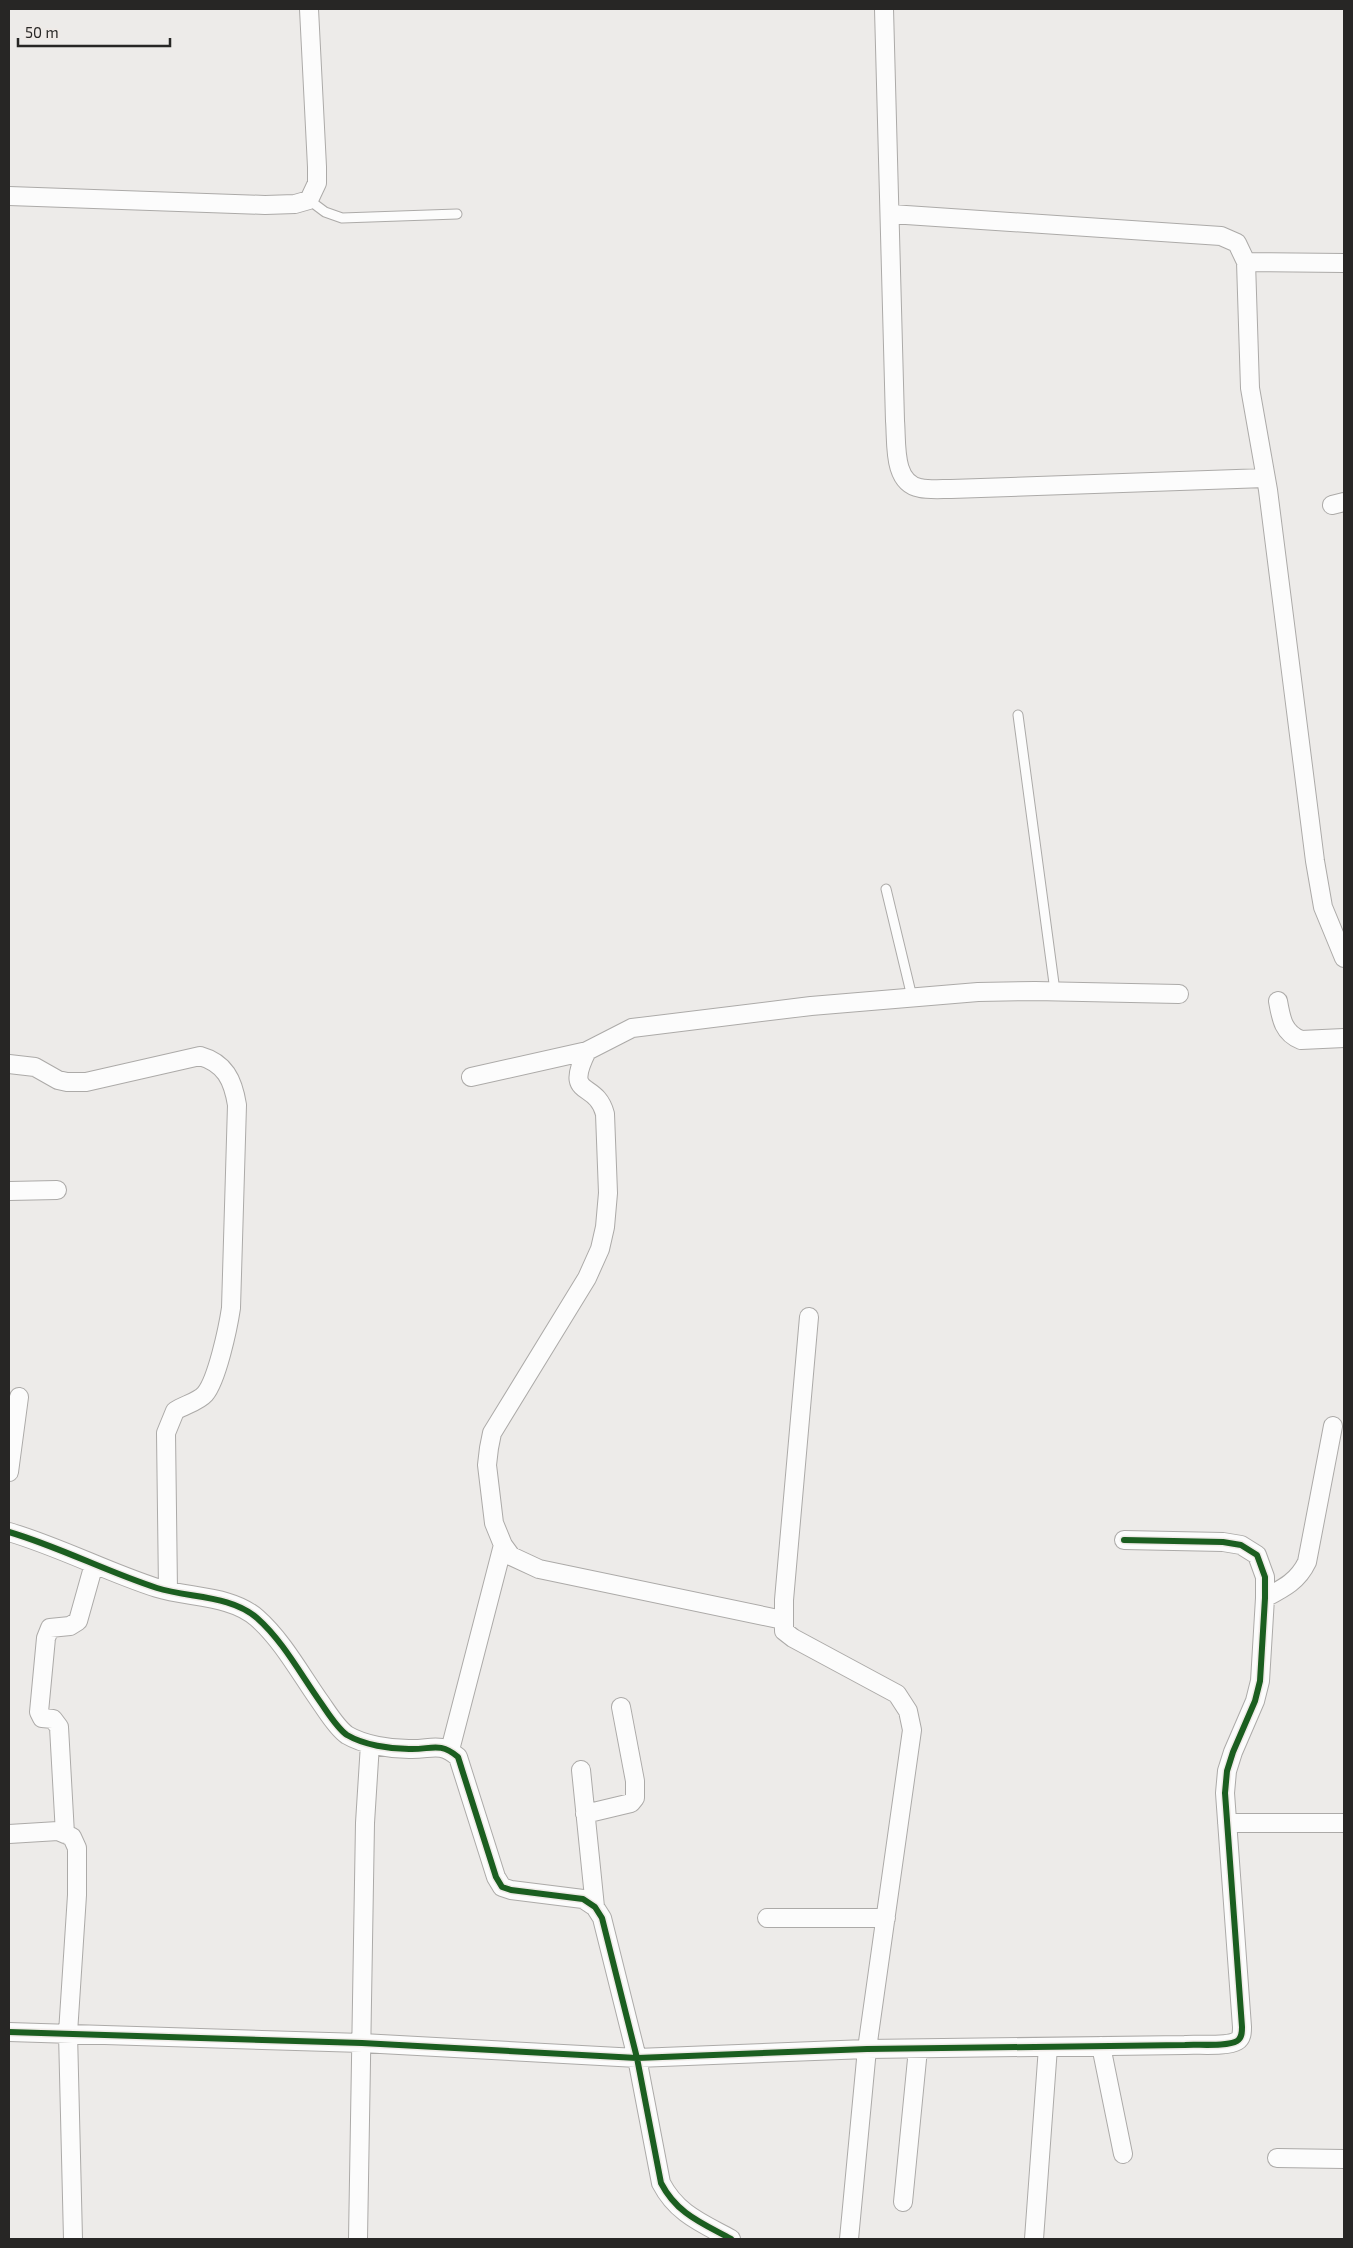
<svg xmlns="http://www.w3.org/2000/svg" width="1353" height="2248" font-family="'Exo 2',sans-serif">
	<rect width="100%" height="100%" fill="#edebe9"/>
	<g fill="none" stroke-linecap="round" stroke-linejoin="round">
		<!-- service casing -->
		<g stroke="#acaaa8" stroke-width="11">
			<path id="service" d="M309 200 325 212 342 218 457 214
				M1018 715 1055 991
				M886 889 912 997"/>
		</g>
		<!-- minor casing -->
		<g stroke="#acaaa8" stroke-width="20">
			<path id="minor" d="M884 9 895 421C897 442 892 483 920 488 929 490 941 489 951 489L1265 478
				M9 196 265 205 295 204 309 200 317 183V167L309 9
				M891 214 1221 236 1237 243 1246 262 1250 388 1268 490 1315 861 1323 907 1344 958
				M1246 262 1344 263
				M1332 505 1344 502
				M1278 1001C1281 1018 1283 1033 1301 1040L1344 1038
				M587 1051C563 1100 596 1079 605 1114L608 1193 605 1227 600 1249 587 1278 492 1433 489 1448 487 1465 494 1523 503 1545 511 1556 539 1569 783 1620
				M9 1064 35 1067 58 1080 67 1082H86L200 1056C225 1063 233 1080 237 1105L231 1308C228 1328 217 1380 205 1394 198 1402 184 1405 175 1411L166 1433 168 1590
				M471 1077 587 1051 632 1028 811 1006 978 992 1035 991 1179 994
				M9 1191 57 1190
				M809 1317 784 1600V1631L793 1638 897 1694 908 1711 912 1730 867 2049 849 2239
				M9 1472 19 1397
				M9 1532C60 1547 107 1572 157 1588 189 1598 231 1595 257 1618 283 1641 301 1675 321 1703 328 1713 337 1728 347 1735 364 1745 390 1749 409 1749 431 1750 439 1741 458 1757L496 1877 502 1887 511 1890 583 1899 595 1907 602 1918 637 2058 661 2183C677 2214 702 2223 731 2239
				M1265 1598C1284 1588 1298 1581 1307 1562L1333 1426
				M450 1750 503 1545
				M581 1770 595 1907
				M585 1814 631 1803 635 1798V1781L621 1707
				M1227 1823H1344
				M9 1834 58 1831 72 1837 77 1848V1895L68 2033 73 2239
				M65 1834 59 1727 53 1719 42 1718 39 1712 46 1638 50 1628 70 1626 78 1621 94 1564
				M767 1918H886
				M9 2032 362 2043 637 2058 867 2049 1185 2045C1197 2044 1227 2047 1237 2041 1242 2038 1242 2032 1242 2027L1225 1793 1227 1771 1233 1752 1255 1701 1260 1681 1265 1598V1577L1257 1555 1241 1545 1223 1542 1124 1540
				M1101 2046 1123 2154
				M1277 2158 1344 2159
				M903 2202 918 2049
				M358 2239 365 1823 370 1744
				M1034 2239 1048 2047"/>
		</g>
		<!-- service -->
		<use href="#service" stroke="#fcfcfc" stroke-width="9"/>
		<!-- minor -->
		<use href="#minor" stroke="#fcfcfc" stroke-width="18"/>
		<!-- cycleway casing -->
		<g stroke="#efeae7" stroke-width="9">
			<path id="cycleway" d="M9 1532C60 1547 107 1572 157 1588 189 1598 231 1595 257 1618 283 1641 301 1675 321 1703 328 1713 337 1728 347 1735 364 1745 390 1749 409 1749 431 1750 439 1741 458 1757L496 1877 502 1887 511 1890 583 1899 595 1907 602 1918 637 2058 661 2183C677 2214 702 2223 731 2239
				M9 2032 362 2043 637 2058 867 2049 1185 2045C1197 2044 1227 2047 1237 2041 1242 2038 1242 2032 1242 2027L1225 1793 1227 1771 1233 1752 1255 1701 1260 1681 1265 1598V1577L1257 1555 1241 1545 1223 1542 1124 1540"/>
		</g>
		<!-- cycleway -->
		<use href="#cycleway" stroke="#1b5e20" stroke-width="6"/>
	</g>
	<!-- border -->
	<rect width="1353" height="2248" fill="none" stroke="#272625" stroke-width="20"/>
	<!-- scale -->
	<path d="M18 38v8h152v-8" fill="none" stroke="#272625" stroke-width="2.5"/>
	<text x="25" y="38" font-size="15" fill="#272625" stroke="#efeae7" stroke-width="4" paint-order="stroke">50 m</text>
</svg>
